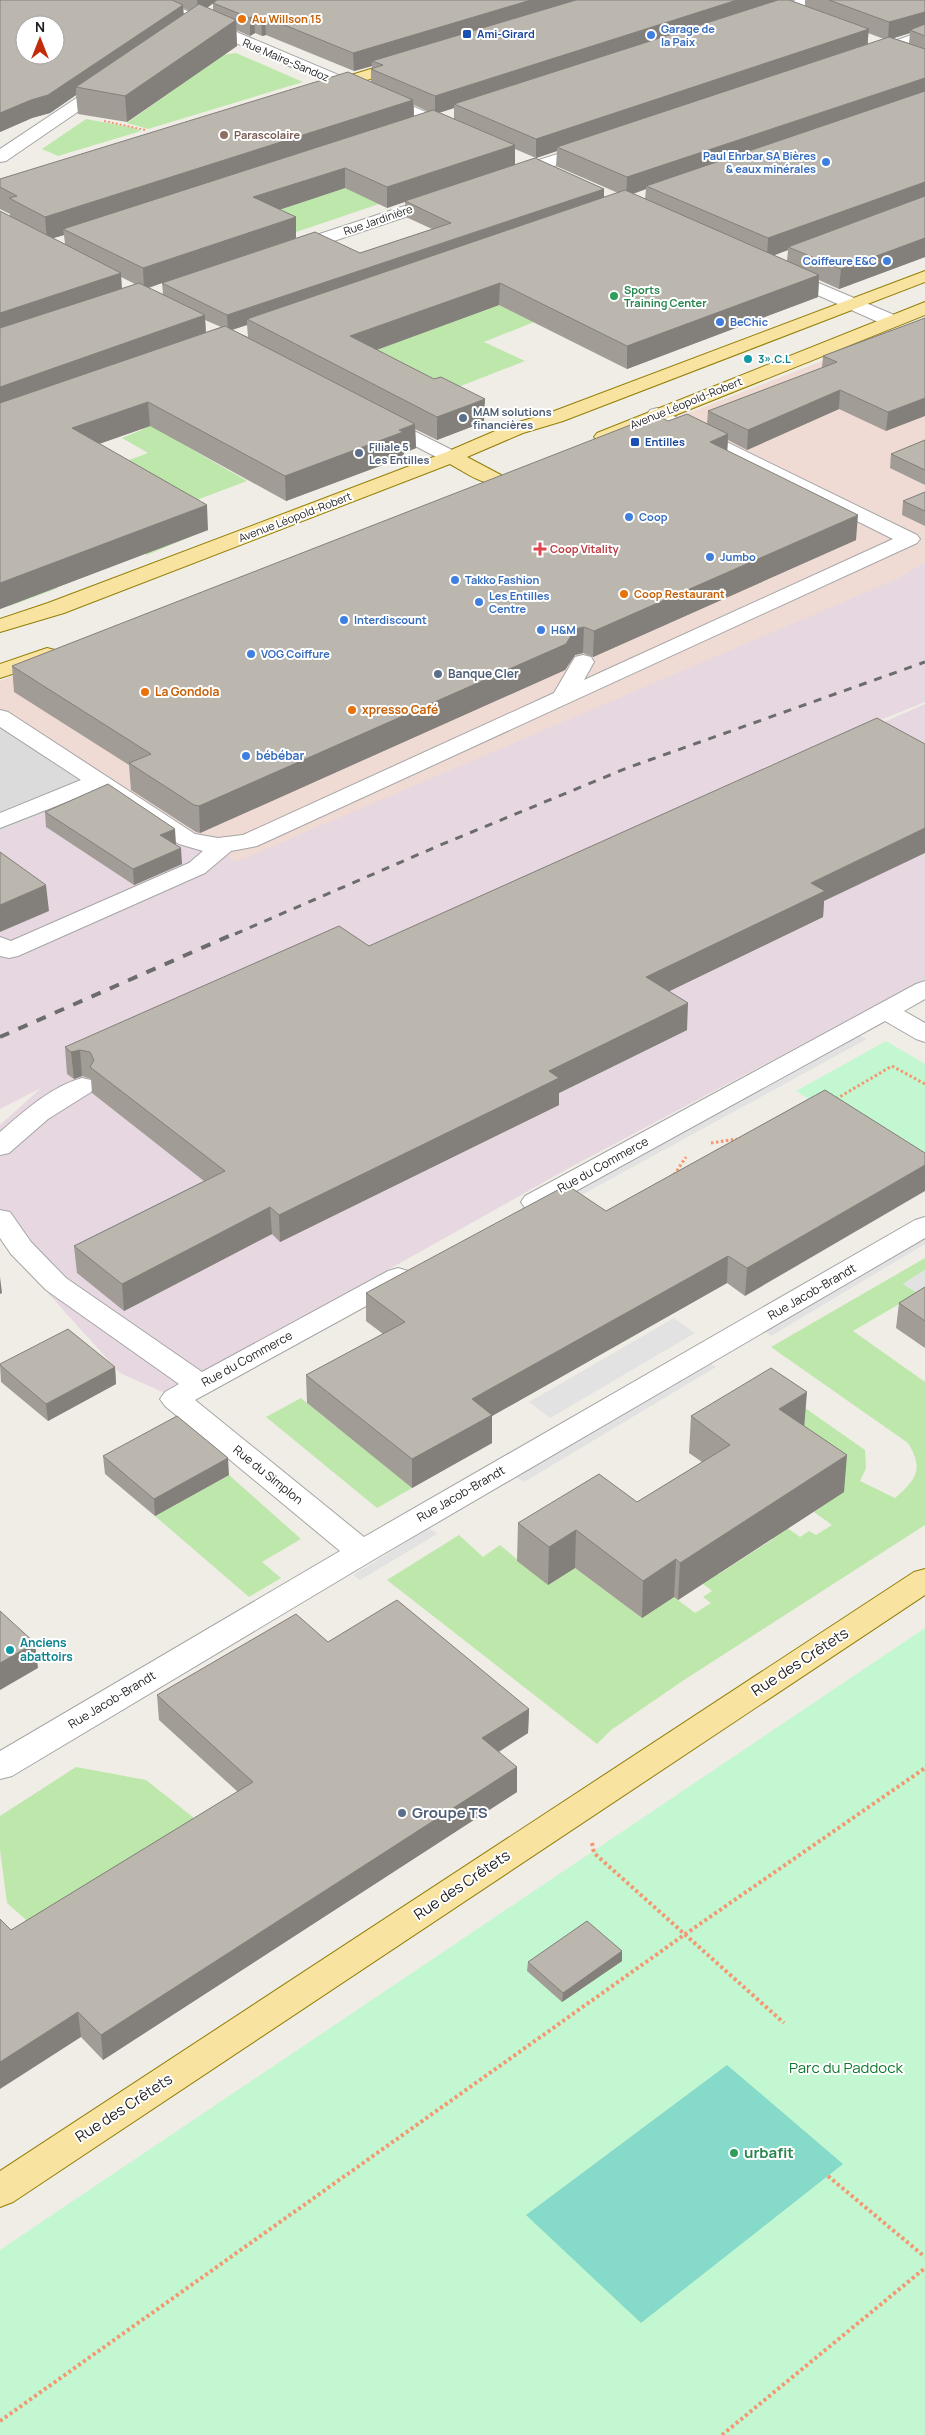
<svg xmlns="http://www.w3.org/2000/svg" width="925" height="2435" font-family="Manrope,sans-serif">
	<rect width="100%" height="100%" fill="#efede5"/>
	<!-- residential -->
	<path fill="#dcdbdb" d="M0 711 113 783 0 832Z"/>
	<!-- commercial -->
	<path fill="#efdad4" d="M925 321V562L900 578 236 863 0 711V681Z"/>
	<!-- industrial -->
	<path fill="#e7d7e1" d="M925 562V702L762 768 770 772 925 704V979L569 1168 167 1394 120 1373 0 1240V1125L41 1088 0 1109V832L113 783 236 862 899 578Z"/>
	<!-- grass -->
	<path fill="#bee7ac" d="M236 53 303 82 148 129 127 123 223 55Z
		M86 119 134 128 141 131 58 156 42 149Z
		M414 166 453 179 237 252 264 214Z
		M497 304 534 322 484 342 525 361 438 395 324 369Z
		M109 410 197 435 179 442 247 481 154 516 190 537 147 555 111 534 24 567 58 588 10 606 0 600V503L5 506 148 453 122 438 144 429Z
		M925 1258V1270L903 1284 918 1293 853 1331 925 1382V1525L684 1680 611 1730 597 1744 387 1580 459 1535 483 1557 500 1545 548 1585 575 1568 642 1618 674 1597 695 1613 711 1603 703 1597 712 1591 693 1576 708 1567 719 1574 773 1539 764 1532 779 1522 800 1537 809 1531 816 1535 832 1525 814 1512 843 1492 772 1443 788 1396 865 1450 866 1468 860 1481 895 1498C915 1480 925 1470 908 1443L771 1347Z
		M301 1398 336 1427 344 1422 379 1461 412 1488 377 1508 266 1417Z
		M229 1475 301 1539 262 1562 281 1578 249 1597 155 1516Z
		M76 1767 146 1780 213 1833 44 1936 7 1903 0 1850V1816Z"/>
	<!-- park -->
	<path fill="#c3f7d1" d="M886 1041 925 1064V1170L796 1091Z
		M925 1628V2435H0V2250Z"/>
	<!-- pitch -->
	<path fill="#86daca" d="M727 2065 843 2164 641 2323 526 2215Z"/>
	<!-- parking -->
	<path fill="#e2e2e2" d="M858 1035 867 1039 576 1198 567 1192Z
		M925 1234V1244L771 1336 763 1330Z
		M925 1270V1289L918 1293 903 1284Z
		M674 1318 695 1333 550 1418 529 1402Z
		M708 1362 716 1367 524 1482 516 1477Z
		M429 1528 437 1534 360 1580 353 1575Z"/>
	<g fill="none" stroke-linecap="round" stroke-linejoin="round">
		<!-- minor casing -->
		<g stroke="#a5a5a5" stroke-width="2">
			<path id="minor" d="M140 0H161L459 126 461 130 459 134H447L143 3Z
				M796 0H819L816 3 770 19H760L757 16 760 13Z
				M925 30V40L870 60 862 55 864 52Z
				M108 79 114 81 116 84 114 87 6 161 0 162V149L102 81Z
				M592 143 598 144 600 148 598 152 510 180 504 179 501 175 504 171Z
				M441 194 447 195 450 199 447 203 298 253H286L283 249 286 245Z
				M783 268 899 317 901 321 899 325H885L777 277 774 273 777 269Z
				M657 408 917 535 920 539 917 543 257 846 231 851 205 873 18 956 9 958 0 956V937L11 941 189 863 203 851 179 844 97 790 0 828V813L81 780 0 727V710L8 712 195 834 218 838 243 835 554 693 575 657 583 655 591 657 594 662 584 680 893 539 650 418 647 414 650 410Z
				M382 415 458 453 461 457 458 461 451 463 444 461 375 425 372 421 375 417Z
				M925 981V999L904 1011 925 1023V1042L916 1039 885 1021 545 1208 535 1210 525 1208 521 1202 525 1196 916 984Z
				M82 1078 91 1080 95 1086 91 1092 48 1119 9 1153 0 1155V1132C23 1112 52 1086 82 1078Z
				M0 1210 10 1212 31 1242 66 1278 202 1372 388 1271 398 1268 408 1271 412 1277 408 1283 195 1400 364 1537 915 1220 925 1217V1238L373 1560 12 1776 0 1779V1751L340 1551 165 1406 160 1399 165 1392 179 1384 46 1290 11 1254 0 1238Z"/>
		</g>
		<!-- major casing -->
		<g stroke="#927e07" stroke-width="2">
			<path id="major" d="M406 58 414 63 412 66 325 93 319 91 317 88 319 85Z
				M925 271V282L563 421 523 433 467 457 501 475 504 479 501 483C484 487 465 472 450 464L64 613 0 632V619L48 603 444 453 509 425 549 413Z
				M925 302V315L611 441 604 443 597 441 594 437 597 433Z
				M47 648 55 650 58 655 55 660 0 678V664Z
				M925 1569V1595L13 2202 0 2207V2171L914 1572Z"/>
		</g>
		<!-- path-far2 -->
		<path stroke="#f49771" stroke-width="2" stroke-dasharray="2 2" stroke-linecap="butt" d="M104 121 145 130"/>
		<!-- path-far1 -->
		<path stroke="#f49771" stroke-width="3" stroke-dasharray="2.5 2.5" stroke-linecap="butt" d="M836 1099 892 1066 925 1084
			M711 1143 737 1139
			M674 1175 686 1157"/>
		<!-- path -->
		<path stroke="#f49771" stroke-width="4" stroke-dasharray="3 3" stroke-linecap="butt" d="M592 1843 594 1853 784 2023
			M828 2176 925 2257
			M0 2421 684 1935 925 1768
			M722 2435 925 2268"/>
		<!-- minor -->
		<use href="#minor" fill="#fff" fill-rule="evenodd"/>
		<!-- major -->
		<use href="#major" fill="#f8e3a0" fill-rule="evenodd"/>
		<!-- rail-far1 -->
		<path stroke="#6c6c6c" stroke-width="3" stroke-dasharray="8 8" stroke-linecap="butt" d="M235 934 438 846 627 768 925 662"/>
		<!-- rail -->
		<path stroke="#6c6c6c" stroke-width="4" stroke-dasharray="10 10" stroke-linecap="butt" d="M0 1037 238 932"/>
	</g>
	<!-- wall -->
	<path fill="#a19d96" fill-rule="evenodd" d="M0 0H789L805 6V0H925V257L839 289 819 280 818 297 627 369 499 305 377 350 484 422 437 440 415 429 416 448 404 453V457L286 501 150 426 99 444 208 530 0 609 10 216V214L0 209V179L371 82V69L372 68V66L354 71 266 35 262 36 255 33 250 36 236 30 237 46 127 122 78 114 76 95 50 113 32 118 0 132ZM213 3V11L207 8ZM183 8 190 11 184 15ZM868 33 884 39 868 44ZM910 33 909 43 893 38ZM414 105 429 112 414 116ZM454 108V119L439 113ZM515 149 536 158 557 151 556 166 618 193 604 197 515 165ZM345 188 387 208 405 201 406 217 432 229 360 253 296 238V217L279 210ZM646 189 645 199 633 194ZM64 235 65 244 53 238ZM788 250 787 261 774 255ZM121 277 135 284 122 289ZM162 283 163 294 149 288ZM205 320 221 327 206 332ZM247 325 248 337 232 330Z
		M925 318 886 431 839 409 747 450 728 440 727 450 856 540 593 657 583 653 575 655 565 670 200 833 196 832 131 790 129 765 14 692 12 666 668 421 707 424 708 411 822 368 823 356Z
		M925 440V485L890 468 891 454Z
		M925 492V526L902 515 903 501Z
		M45 812 176 844H175L182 864 134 885 46 827Z
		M824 901 823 917 669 991 687 1030 559 1093V1105L280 1242 272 1234 124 1311 77 1273 74 1246 204 1181 92 1093 91 1079 82 1076 74 1079 67 1074 65 1047 369 946Z
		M825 1090 745 1296 727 1283 492 1416V1443L412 1488 307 1403 306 1375 383 1334 366 1321V1293L606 1211Z
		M925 1287V1348L896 1328 899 1303Z
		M0 1364 115 1367 116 1384 48 1421 1 1382Z
		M691 1416 804 1426 844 1492 678 1600 674 1597 642 1618 575 1568 548 1585 517 1561 518 1523 637 1502 702 1462 689 1453Z
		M103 1456 229 1475 155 1516 105 1474Z
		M328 1642 529 1709 528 1733 499 1752 517 1792 103 2060 81 2037 11 1930 238 1792 159 1720 157 1695Z
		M622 1951V1961L562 2002 527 1971 528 1962Z"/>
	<!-- shaded-wall -->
	<path fill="#837f7a" d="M197 0H218L198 14Z
		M531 0H590L372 61V66L354 71 353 53Z
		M737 0H778L454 104V108L435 114V96Z
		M183 5 184 22 76 87V95L50 113 32 118 0 132V113Z
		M925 12V29L910 30V33L888 40 889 22Z
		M254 15 255 33 250 36V18Z
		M265 17 266 35 262 36 261 18Z
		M236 20 237 46 127 122 125 96Z
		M869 29 867 47 557 147V151L536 158V139Z
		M925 78V96L646 186V189L626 196 627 177Z
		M413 100 414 122 63 229 64 235 47 240 45 217Z
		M515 145V165L387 208V187Z
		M345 168V188L254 218 253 197Z
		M925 182V201L788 247V250L767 258 768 238Z
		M604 189V204L247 319V325L228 331 227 315Z
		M296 217V238L144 289 143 268Z
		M925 238V257L839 289 841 269Z
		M121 273 122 296 0 337V313Z
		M819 275 818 297 627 369V346Z
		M500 283 499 305 351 359 350 336Z
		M205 315 206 339 0 412V387Z
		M840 390 839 409 747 450 748 430Z
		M925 398V416L886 431 888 412Z
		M485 399 484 422 437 440V417Z
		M148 402 150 426 73 453 72 428Z
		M415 424 416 448 404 453V457L286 501 285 476Z
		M728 434 727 458 710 442Z
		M207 505 208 530 0 609V583Z
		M858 515 856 540 593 657 594 631Z
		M584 627 583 653 575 655 565 670 200 833 199 806 575 629Z
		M925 828V853L824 901 823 917 645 1003 646 977 811 883Z
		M175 829 176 844 161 851 160 835Z
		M181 848 182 864 134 885 133 869Z
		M46 885 49 911 0 932V905Z
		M688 1003 687 1030 559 1093V1105L280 1242 279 1215 549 1071Z
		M80 1050 82 1076 74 1079 71 1052Z
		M925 1165V1191L745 1296 747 1268Z
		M270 1207 272 1234 124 1311 122 1284Z
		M728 1256 727 1283 492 1416V1443L412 1488V1459L472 1399Z
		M0 1277 2 1293 0 1294Z
		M115 1367 116 1384 48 1421 46 1404Z
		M807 1392 804 1429 779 1409Z
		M847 1455 844 1492 678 1600 680 1563Z
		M228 1458 229 1475 155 1516 154 1499Z
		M576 1530 575 1568 548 1585 549 1547Z
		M676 1559 674 1597 642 1618 643 1581Z
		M35 1643 38 1668 0 1690V1663Z
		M529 1709 528 1733 482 1762V1738Z
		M517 1767V1792L103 2060 101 2035Z
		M622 1951V1961L562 2002 563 1993Z
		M78 2012 81 2037 0 2089V2062Z"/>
	<!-- building -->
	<path fill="#bbb6ae" stroke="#837f7a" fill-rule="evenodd" d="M0 0H172L183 5 48 95 31 100 0 113ZM25 25H55V55H25Z
		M217 0H531L353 53 265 17 261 18 254 15 250 18 213 3Z
		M576 0H737L435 96 371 69 383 65 372 61Z
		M778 0H789L869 29 536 139 454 104Z
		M829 0H925V12L889 22Z
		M199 4 236 20 125 96 76 87Z
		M925 24V36L910 30Z
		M889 37 925 49V78L627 177 557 147Z
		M348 72 413 100 45 217 9 198 17 196 0 187V179Z
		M925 91V182L768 238 646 186Z
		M433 110 515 145 387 187 345 168 253 197 296 217 143 268 63 229Z
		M535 158 604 189 227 315 162 283 315 232 360 253 451 223 405 201Z
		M625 190 819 275 627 346 500 283 350 336 434 379 441 377 485 399 437 417 247 319Z
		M925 196V238L841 269 788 247Z
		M0 211 121 273 0 313Z
		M139 283 205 315 0 387V328Z
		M925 318V398L888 412 840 390 748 430 708 411 837 362 823 356Z
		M225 326 415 424 399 430 403 432 285 476 148 402 72 428 207 505 0 583V403Z
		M687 414 728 434 710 442 858 515 594 631 584 627 575 629 566 644 199 806 194 805 129 763 151 754 12 666 656 415 668 421Z
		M925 440V470L891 454Z
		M925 492V511L903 501Z
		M877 718 925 744V828L811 883 825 891 646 977 688 1003 549 1071 559 1078 279 1215 270 1207 122 1284 74 1246 225 1171 90 1067 94 1060 90 1052 80 1050 71 1052 65 1047 339 926 369 946Z
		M108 784 175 829 160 835 181 848 133 869 45 812Z
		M0 852 46 885 0 905Z
		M825 1090 925 1153V1165L747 1268 728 1256 472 1399 492 1415 412 1459 306 1375 405 1322 366 1293 567 1185 606 1211Z
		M925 1287V1321L899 1303Z
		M68 1329 115 1367 46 1404 0 1365V1364Z
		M771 1368 807 1392 779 1409 847 1455 680 1563 676 1559 643 1581 576 1530 549 1547 518 1523 599 1474 637 1502 730 1445 691 1416Z
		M177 1416 228 1458 154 1499 103 1456Z
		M397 1600 529 1709 482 1738 517 1767 101 2035 78 2012 0 2062V1919L11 1930 253 1782 157 1695 296 1614 328 1642Z
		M0 1611 35 1643 0 1663Z
		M587 1921 622 1951 563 1993 528 1962Z"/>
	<!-- markers -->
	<g fill="#e8710a" stroke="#fff" stroke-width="2">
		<circle cx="242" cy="19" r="5"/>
		<circle cx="624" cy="594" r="5"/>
		<circle cx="145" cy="692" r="5"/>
		<circle cx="352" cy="710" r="5"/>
	</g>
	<g fill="#1a4fb4" stroke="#fff" stroke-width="2">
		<rect x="462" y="29" width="10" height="10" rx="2.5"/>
		<rect x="630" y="437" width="10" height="10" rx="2.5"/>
	</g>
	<g fill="#3f7fe0" stroke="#fff" stroke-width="2">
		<circle cx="651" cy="35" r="5"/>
		<circle cx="826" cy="162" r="5"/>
		<circle cx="887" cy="261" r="5"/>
		<circle cx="720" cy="322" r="5"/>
		<circle cx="629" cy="517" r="5"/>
		<circle cx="710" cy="557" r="5"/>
		<circle cx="455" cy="580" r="5"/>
		<circle cx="479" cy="602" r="5"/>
		<circle cx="344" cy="620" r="5"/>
		<circle cx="541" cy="630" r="5"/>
		<circle cx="251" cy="654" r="5"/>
		<circle cx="246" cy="756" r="5"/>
	</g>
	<circle fill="#8d6e63" stroke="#fff" stroke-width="2" cx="224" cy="135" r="5"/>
	<g fill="#2e9e5b" stroke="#fff" stroke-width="2">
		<circle cx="614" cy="296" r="5"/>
		<circle cx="734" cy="2153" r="5"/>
	</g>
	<g fill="#0f9aa8" stroke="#fff" stroke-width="2">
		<circle cx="748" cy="359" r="5"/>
		<circle cx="10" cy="1650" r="5"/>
	</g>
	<g fill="#5c6f8a" stroke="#fff" stroke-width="2">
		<circle cx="463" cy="418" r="5"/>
		<circle cx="359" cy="453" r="5"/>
		<circle cx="438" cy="674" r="5"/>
		<circle cx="402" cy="1813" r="5"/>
	</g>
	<path fill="#e0444e" stroke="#fff" stroke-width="2" d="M537.5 541.5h5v5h5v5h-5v5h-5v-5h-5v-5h5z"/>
	<g text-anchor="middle" stroke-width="4" stroke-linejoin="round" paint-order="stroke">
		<!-- far-food labels -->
		<g font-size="11" font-weight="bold" fill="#c56008" stroke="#fff" text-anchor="start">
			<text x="252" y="23">Au Willson 15</text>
			<text x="634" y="598">Coop Restaurant</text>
		</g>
		<!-- far-shop labels -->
		<g font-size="11" font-weight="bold" fill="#366cbe" stroke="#fff" text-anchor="start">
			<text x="661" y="33">Garage de<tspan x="661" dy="13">la Paix</tspan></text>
			<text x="816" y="160" text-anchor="end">Paul Ehrbar SA Bières<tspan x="816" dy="13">&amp; eaux minérales</tspan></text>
			<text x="877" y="265" text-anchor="end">Coiffeure E&amp;C</text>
			<text x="730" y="326">BeChic</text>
			<text x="639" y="521">Coop</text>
			<text x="720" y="561">Jumbo</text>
			<text x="465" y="584">Takko Fashion</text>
			<text x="489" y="600">Les Entilles<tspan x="489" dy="13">Centre</tspan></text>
			<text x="354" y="624">Interdiscount</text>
			<text x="551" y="634">H&amp;M</text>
			<text x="261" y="658">VOG Coiffure</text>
		</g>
		<!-- far-transit labels -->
		<g font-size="11" font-weight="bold" fill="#164399" stroke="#fff" text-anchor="start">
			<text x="477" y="38">Ami-Girard</text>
			<text x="645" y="446">Entilles</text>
		</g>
		<!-- far-street labels -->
		<g font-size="11" fill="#1e1e1e" stroke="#fff">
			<text transform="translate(286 60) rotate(23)" y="4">Rue Maire-Sandoz</text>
			<text transform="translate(378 220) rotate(-19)" y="4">Rue Jardinière</text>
			<text transform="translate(686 403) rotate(-22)" y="4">Avenue Léopold-Robert</text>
			<text transform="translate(295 517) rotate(-21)" y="4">Avenue Léopold-Robert</text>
		</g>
		<!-- far-education labels -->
		<g font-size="11" font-weight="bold" fill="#785e54" stroke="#fff" text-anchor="start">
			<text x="234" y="139">Parascolaire</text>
		</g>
		<!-- far-leisure labels -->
		<g font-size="11" font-weight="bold" fill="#27864d" stroke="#fff" text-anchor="start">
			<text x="624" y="294">Sports<tspan x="624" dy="13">Training Center</tspan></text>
		</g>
		<!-- far-culture labels -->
		<g font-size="11" font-weight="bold" fill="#0d838f" stroke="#fff" text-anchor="start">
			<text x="758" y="363">3».C.L</text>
		</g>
		<!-- far-service labels -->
		<g font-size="11" font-weight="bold" fill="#4e5e75" stroke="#fff" text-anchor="start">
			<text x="473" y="416">MAM solutions<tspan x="473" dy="13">financières</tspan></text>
			<text x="369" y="451">Filiale 5<tspan x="369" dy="13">Les Entilles</tspan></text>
		</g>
		<!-- far-health labels -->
		<g font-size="11" font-weight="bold" fill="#be3a42" stroke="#fff" text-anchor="start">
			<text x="550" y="553">Coop Vitality</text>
		</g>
		<!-- service labels -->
		<g font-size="12" font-weight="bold" fill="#4e5e75" stroke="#fff" text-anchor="start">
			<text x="448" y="678">Banque Cler</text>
		</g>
		<!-- food labels -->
		<g font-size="12" font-weight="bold" fill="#c56008" stroke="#fff" text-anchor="start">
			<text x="155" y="696">La Gondola</text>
			<text x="362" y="714">xpresso Café</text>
		</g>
		<!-- shop labels -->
		<g font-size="12" font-weight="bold" fill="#366cbe" stroke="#fff" text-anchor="start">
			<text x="256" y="760">bébébar</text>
		</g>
		<!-- street labels -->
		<g font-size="12" fill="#1e1e1e" stroke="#fff">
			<text transform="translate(603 1165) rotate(-29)" y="4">Rue du Commerce</text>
			<text transform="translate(812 1292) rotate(-30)" y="4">Rue Jacob-Brandt</text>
			<text transform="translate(247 1359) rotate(-29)" y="4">Rue du Commerce</text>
			<text transform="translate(268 1475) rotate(39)" y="4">Rue du Simplon</text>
			<text transform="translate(461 1494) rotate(-30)" y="4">Rue Jacob-Brandt</text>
			<text transform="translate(112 1700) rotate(-31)" y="4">Rue Jacob-Brandt</text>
		</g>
		<!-- culture labels -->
		<g font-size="12" font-weight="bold" fill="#0d838f" stroke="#fff" text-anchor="start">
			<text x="20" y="1647">Anciens<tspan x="20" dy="14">abattoirs</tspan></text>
		</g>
		<!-- near-street labels -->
		<g font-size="15" fill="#1e1e1e" stroke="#fff">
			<text transform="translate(800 1662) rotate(-33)" y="5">Rue des Crêtets</text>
			<text transform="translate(462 1885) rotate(-34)" y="5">Rue des Crêtets</text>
			<text transform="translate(124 2108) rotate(-33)" y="5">Rue des Crêtets</text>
		</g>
		<!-- near-service labels -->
		<g font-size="15" font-weight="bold" fill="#4e5e75" stroke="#fff" text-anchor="start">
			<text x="412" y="1818">Groupe TS</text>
		</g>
		<!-- near-park labels -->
		<g font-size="15" fill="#10782d" stroke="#fff">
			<text x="846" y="2073">Parc du Paddock</text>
		</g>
		<!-- near-leisure labels -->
		<g font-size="15" font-weight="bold" fill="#27864d" stroke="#fff" text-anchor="start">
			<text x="744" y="2158">urbafit</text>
		</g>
	</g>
	<!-- north arrow -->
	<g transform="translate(40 40)"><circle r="24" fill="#ffffff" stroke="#a5a5a5"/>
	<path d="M0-4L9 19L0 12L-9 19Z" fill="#c32c09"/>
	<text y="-8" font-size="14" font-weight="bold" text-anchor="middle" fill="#1e1e1e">N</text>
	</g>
</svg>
